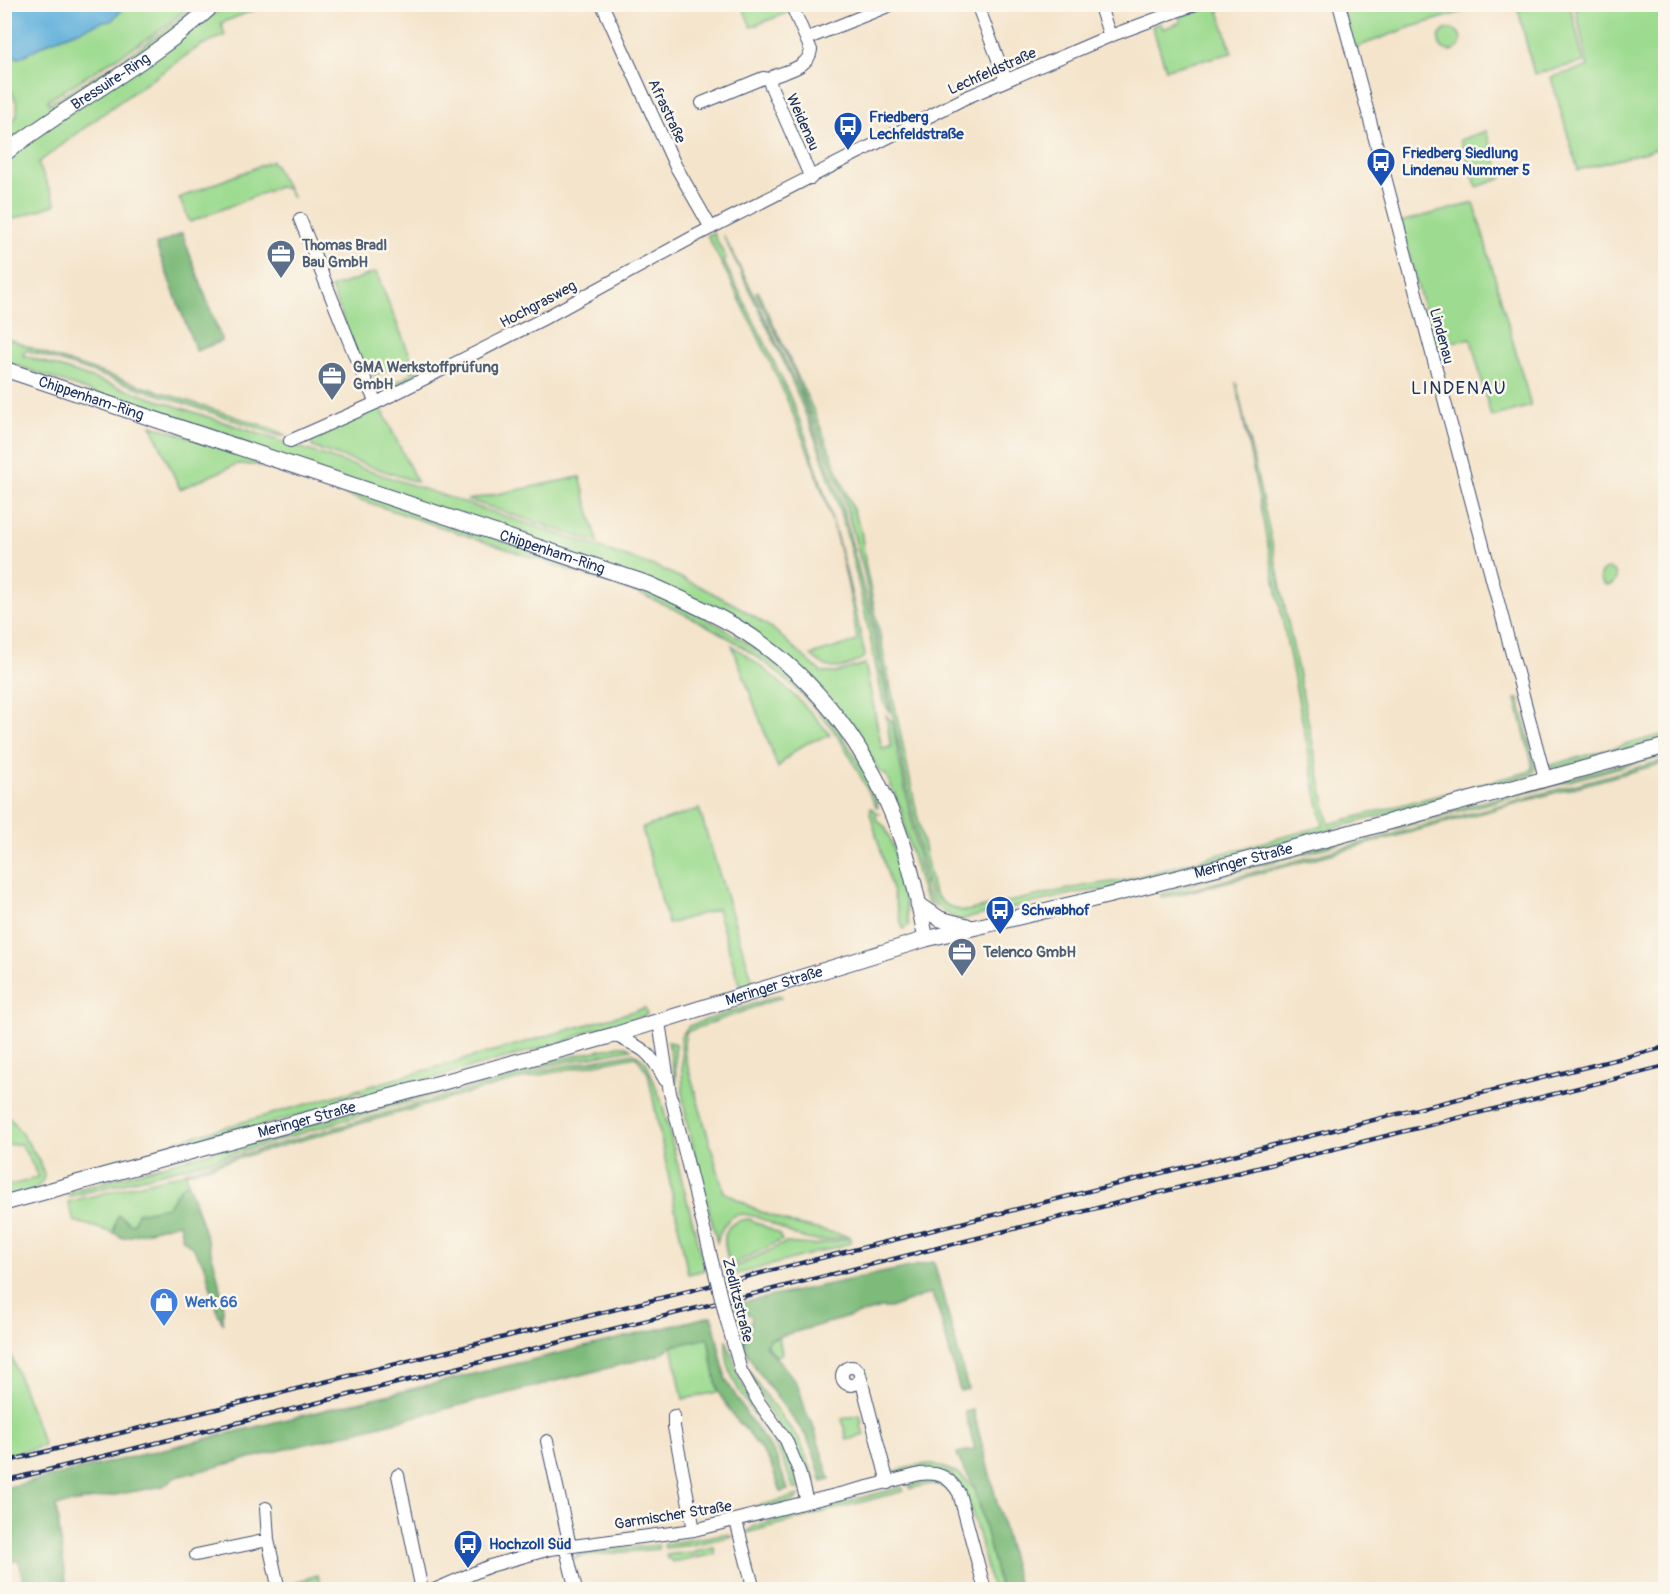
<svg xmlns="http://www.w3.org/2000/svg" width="1670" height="1594" font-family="Pangolin,sans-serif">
	<rect width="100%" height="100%" fill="#fbf7ec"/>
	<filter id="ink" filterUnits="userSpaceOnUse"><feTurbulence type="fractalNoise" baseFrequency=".0167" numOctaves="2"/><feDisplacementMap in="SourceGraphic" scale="12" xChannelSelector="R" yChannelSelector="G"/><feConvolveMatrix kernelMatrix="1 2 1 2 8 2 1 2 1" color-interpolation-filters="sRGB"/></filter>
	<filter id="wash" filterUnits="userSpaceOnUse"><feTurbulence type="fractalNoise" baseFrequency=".008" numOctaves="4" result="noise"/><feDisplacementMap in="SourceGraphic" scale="24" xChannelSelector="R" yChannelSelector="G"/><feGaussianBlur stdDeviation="1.35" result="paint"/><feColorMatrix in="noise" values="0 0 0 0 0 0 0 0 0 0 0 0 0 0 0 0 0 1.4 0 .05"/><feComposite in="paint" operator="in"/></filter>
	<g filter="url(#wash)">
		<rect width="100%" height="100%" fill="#f4e4cb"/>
		<!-- green -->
		<path fill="#9ddb90" stroke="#5c8577" stroke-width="1.5" d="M122 5H191L152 36 48 100 49 104 114 65 157 36 196 5H207L181 26 5 146V131L17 115V104L5 77 4 44 10 55 19 58 51 41 102 22 111 21 122 10Z
			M225 5H267L221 23 225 35 200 46 115 105 38 163 56 204 5 222 4 162 30 140 215 14Z
			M742 5H786L789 12 751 27Z
			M1213 5H1217L1232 53 1166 69 1152 26 1161 23 1163 29 1181 22 1179 17Z
			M1342 5H1486L1411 27 1354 48Z
			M1517 5H1570L1584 62 1534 74Z
			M1575 5H1665V147L1578 170 1551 77 1588 67Z
			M1439 40a11 11 0 1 1 22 0a11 11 0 1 1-22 0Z
			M1486 131 1502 178 1477 187 1460 140Z
			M272 161 293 198 286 188 278 187 190 222 179 198Z
			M1474 203 1531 406 1491 417 1471 339 1444 343 1434 346 1400 222Z
			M713 233 726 258 724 262C752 317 782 373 804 432 830 505 850 580 865 656 860 661 854 663 847 666 831 671 823 666 811 655L857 641C840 496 773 363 707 235Z
			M723 235 760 306 756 304Z
			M376 272 419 378 394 390 391 385 412 374 406 361 374 376 366 360 360 363 331 288Z
			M758 291 815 414 861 530 866 568 933 891C941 904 952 910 966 911L1083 886 1126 880 1323 826 1236 382 1270 534 1329 824 1528 772 1532 768V763L1516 699H1519L1536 768 1531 775 1113 888 1076 893 960 920C939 911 932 905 926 882L864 572 843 495 794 372 756 292Z
			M758 308 761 309 800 392 840 498 869 610 890 712 883 702C872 645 861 588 846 532 824 455 794 380 758 308Z
			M4 337 54 357 273 429 286 436H281L26 350 23 355 657 567 701 587 739 607 773 629 821 672 835 673 865 664 882 749 891 747 886 715 892 722 925 891 934 908 929 905 923 894 906 833 902 811 886 775 879 771 860 740 731 617 15 365 5 360Z
			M380 406 417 482 312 447V434Z
			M151 425 259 459 254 465 238 464 180 489Z
			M262 461C338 486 414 511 490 537 622 581 762 616 844 739 858 761 872 781 878 807H876C861 777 847 745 825 720 774 659 715 626 643 595L257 465Z
			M580 477 598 543 468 500Z
			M1600 577a8 8 0 1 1 16 0a8 8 0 1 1-16 0Z
			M732 645C769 671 803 700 830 735 824 739 819 738 812 741 797 747 787 756 778 768Z
			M1665 734V739L1557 768 1547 767 1546 763 1551 765Z
			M1665 752V755L1180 887 1162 889Z
			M1665 760 1664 763 1261 873 1176 895 1161 897V894L1196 888Z
			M871 808 879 814 875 815 877 820 885 827 893 846 900 872 909 925 903 929 870 813Z
			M699 809 753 982 740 987 717 909 668 924 642 828Z
			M779 995 782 997 686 1032 684 1043 685 1057 724 1192 759 1211 792 1224 849 1236C838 1238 824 1242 812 1240 778 1236 733 1183 717 1242L687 1123 683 1097 681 1036 689 1026Z
			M645 1008 647 1015 594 1029 564 1042 368 1096 358 1092 349 1096 345 1102 180 1149 176 1141Z
			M668 1041 675 1044 676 1086Z
			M619 1046H626L631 1049 515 1072 341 1121 216 1159 68 1197 71 1191 525 1064 560 1059Z
			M634 1053 646 1062 661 1100 705 1270 688 1274 648 1073 636 1056 515 1080 186 1173 188 1182 181 1187 167 1207 136 1219 134 1223 130 1224 123 1218 114 1226V1233L74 1221 68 1202 185 1173V1171L521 1074Z
			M4 1111C14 1122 45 1164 44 1177 43 1182 39 1185 36 1189L5 1198V1187L39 1177 21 1144 5 1145Z
			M749 1219 778 1233 782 1240 730 1266C724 1244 717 1222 749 1219Z
			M850 1238 851 1243 734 1275 733 1268 785 1243 814 1245Z
			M733 1306C737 1316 740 1322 751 1324L743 1345Z
			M4 1336 44 1446 5 1456H4Z
			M779 1337 782 1354 776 1356 766 1345 771 1339Z
			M708 1338 718 1392 683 1399 672 1346Z
			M726 1339 739 1379 754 1405 783 1446 800 1489H794C788 1475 784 1460 776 1446 756 1413 723 1382 726 1339Z
			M742 1359 760 1388 800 1441 816 1481 809 1483 804 1469 764 1402Z
			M860 1415 862 1423 860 1424 865 1435 847 1440 842 1419Z
			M933 1464 958 1473 975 1488 1000 1589H992C985 1564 971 1487 950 1474L896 1475 891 1472 919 1465Z
			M925 1481C952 1477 957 1503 962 1523 964 1532 968 1542 968 1552 963 1532 959 1485 933 1484 926 1484 917 1487 910 1489L909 1485Z
			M902 1487 904 1491 831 1510 830 1506Z
			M799 1495 794 1501 705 1525 699 1522Z
			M827 1506 828 1511 746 1533 754 1526Z
			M724 1534 733 1536 692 1545 665 1548 664 1544Z
			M658 1545 659 1549 579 1556 574 1560 578 1554 583 1552Z
			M714 1547 715 1554 696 1558 694 1551Z
			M691 1552 693 1558 672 1562 671 1559H667L666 1555Z
			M318 1575 321 1585 308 1589H298L296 1582Z"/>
		<!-- forest -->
		<path fill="#7ebb7a" stroke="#4c756c" stroke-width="1.5" d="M182 233 222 341 196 351 156 245Z
			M188 1182C200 1223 226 1282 223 1324L217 1311 205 1266 193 1248 183 1239 179 1223 123 1238 114 1233 116 1219 119 1215 130 1224 134 1223 137 1213 167 1207 181 1187Z
			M934 1262 968 1389 960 1391 939 1312 931 1293 890 1308H881L770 1339 765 1345C776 1359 790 1370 798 1387 804 1399 803 1412 812 1422L830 1480 822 1482 814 1454 806 1436 758 1372 743 1345 751 1324 752 1316 744 1312 740 1303Z
			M712 1316 726 1380 747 1415 776 1456 788 1490 781 1492 770 1462 746 1430 734 1417 718 1392 708 1338 672 1346 659 1355 176 1477 163 1486 56 1506 67 1589H25L19 1561 5 1562V1508L8 1487Z
			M973 1410 1014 1568 1020 1589H1000L975 1488C969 1474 960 1467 957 1453L975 1449 965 1412Z"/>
		<!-- water -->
		<path fill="#62b1dc" stroke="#3e709d" stroke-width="1.5" d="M5 4H122V10L111 21 102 22 51 41 19 58 10 55 5 44Z"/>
	</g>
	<g filter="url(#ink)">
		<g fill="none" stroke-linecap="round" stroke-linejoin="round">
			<!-- minor casing -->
			<g stroke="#3c4a6e" stroke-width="14">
				<path id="minor" d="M602 4 675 165 711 228
					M791 4 811 50C809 67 787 71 774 76L771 79 770 84 811 178
					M977 4 1006 80
					M1099 4 1110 36
					M1339 4 1545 778
					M806 39 893 4
					M702 103 763 78 771 79
					M300 219 359 366 376 403
					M290 441 376 403 541 320 697 235 965 98 1110 36 1196 4
					M659 1022 670 1093 713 1265
					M614 1035C643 1048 650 1051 665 1080
					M726 1318 741 1371 758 1401 786 1440 799 1471 807 1502
					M842 1376a9 9 0 1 1 18 0a9 9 0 1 1-18 0Z
					M860 1375 888 1483
					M674 1416V1427L694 1530
					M547 1441 570 1546
					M398 1475 422 1590
					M266 1508 268 1540 279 1590
					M736 1521 754 1590
					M565 1546 576 1590
					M196 1555 268 1540
					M434 1590 490 1566 550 1549 694 1530 920 1474C938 1472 949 1476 959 1493L985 1590"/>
			</g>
			<!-- major casing -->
			<g stroke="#3c4a6e" stroke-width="17">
				<g id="major">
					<path id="s1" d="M4 154C72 101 151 63 214 4"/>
					<path id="s2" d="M4 369 649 584C678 597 707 610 735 626 816 674 873 753 902 841 913 873 919 906 926 939"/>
					<path d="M918 904 940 919 967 926"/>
					<path id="s3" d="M4 1203 614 1035 926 939 1111 895 1323 840 1666 746"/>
				</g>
			</g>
			<!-- minor -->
			<use href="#minor" stroke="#fff" stroke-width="12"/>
			<!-- major -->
			<use href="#major" stroke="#fff" stroke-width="15"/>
			<!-- rail casing -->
			<g stroke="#1b2f5e" stroke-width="4.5">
				<path id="rail" d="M4 1462 1666 1047
					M4 1481 1666 1066"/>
			</g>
			<!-- rail -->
			<use href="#rail" stroke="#fbf7ec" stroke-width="2" stroke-dasharray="7" stroke-linecap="butt"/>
			<!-- minor-bridge casing -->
			<g stroke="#3c4a6e" stroke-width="14" stroke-linecap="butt">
				<path id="minor-bridge" d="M713 1265 726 1318"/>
			</g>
			<!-- minor-bridge -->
			<use href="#minor-bridge" stroke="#fff" stroke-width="12"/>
		</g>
	</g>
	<!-- icons -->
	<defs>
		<g id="bus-pin" transform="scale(1.5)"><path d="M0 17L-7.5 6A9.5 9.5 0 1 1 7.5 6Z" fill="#1a4fb4" stroke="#fbf7ec"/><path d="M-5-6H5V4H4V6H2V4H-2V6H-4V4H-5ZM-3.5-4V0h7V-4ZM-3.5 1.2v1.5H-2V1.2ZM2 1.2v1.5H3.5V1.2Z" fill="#fff"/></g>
		<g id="office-pin" transform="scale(1.5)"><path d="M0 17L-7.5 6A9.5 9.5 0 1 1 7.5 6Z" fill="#5c6f8a" stroke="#fbf7ec"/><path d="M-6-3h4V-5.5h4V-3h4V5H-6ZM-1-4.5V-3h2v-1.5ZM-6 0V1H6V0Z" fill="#fff"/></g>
		<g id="shop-pin" transform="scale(1.5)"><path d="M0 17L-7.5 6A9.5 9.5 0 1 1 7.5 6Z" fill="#3f7fe0" stroke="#fbf7ec"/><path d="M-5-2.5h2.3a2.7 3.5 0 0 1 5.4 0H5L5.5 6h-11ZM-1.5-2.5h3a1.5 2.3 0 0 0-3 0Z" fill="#fff"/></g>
	</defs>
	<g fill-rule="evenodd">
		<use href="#bus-pin" x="848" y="126"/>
		<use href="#bus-pin" x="1381" y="162"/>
		<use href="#office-pin" x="281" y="254"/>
		<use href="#office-pin" x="332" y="376"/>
		<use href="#bus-pin" x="1000" y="910"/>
		<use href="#office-pin" x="962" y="952"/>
		<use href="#shop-pin" x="164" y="1302"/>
		<use href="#bus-pin" x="468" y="1544"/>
	</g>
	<g text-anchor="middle" stroke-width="5" stroke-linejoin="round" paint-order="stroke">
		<!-- street labels -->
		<g font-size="15" fill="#1b2f5e" stroke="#fbf7ec">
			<text transform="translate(992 71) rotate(-24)" y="5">Lechfeldstraße</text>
			<text dy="5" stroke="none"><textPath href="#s1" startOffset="129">Bressuire-Ring</textPath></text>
			<text transform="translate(667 111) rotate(65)" y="5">Afrastraße</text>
			<text transform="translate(803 122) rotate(66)" y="5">Weidenau</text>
			<text transform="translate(538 304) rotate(-28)" y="5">Hochgrasweg</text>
			<text transform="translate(1442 336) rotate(75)" y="5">Lindenau</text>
			<text dy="5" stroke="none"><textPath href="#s2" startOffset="92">Chippenham-Ring</textPath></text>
			<text dy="5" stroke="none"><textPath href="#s2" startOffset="578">Chippenham-Ring</textPath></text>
			<text dy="5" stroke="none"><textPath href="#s3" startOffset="1286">Meringer Straße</textPath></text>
			<text dy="5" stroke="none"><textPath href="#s3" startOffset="800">Meringer Straße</textPath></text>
			<text dy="5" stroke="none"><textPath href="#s3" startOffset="314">Meringer Straße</textPath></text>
			<text transform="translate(738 1300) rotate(76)" y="5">Zedlitzstraße</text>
			<text transform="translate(673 1515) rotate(-9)" y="5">Garmischer Straße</text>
		</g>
		<!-- transit labels -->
		<g font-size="15" font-weight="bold" fill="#164399" stroke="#fbf7ec" text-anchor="start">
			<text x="869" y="122">Friedberg<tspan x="869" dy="17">Lechfeldstraße</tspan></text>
			<text x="1402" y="158">Friedberg Siedlung<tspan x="1402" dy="17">Lindenau Nummer 5</tspan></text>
			<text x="1021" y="915">Schwabhof</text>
			<text x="489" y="1549">Hochzoll Süd</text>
		</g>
		<!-- service labels -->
		<g font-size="15" font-weight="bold" fill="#4e5e75" stroke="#fbf7ec" text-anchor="start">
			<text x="302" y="250">Thomas Bradl<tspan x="302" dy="17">Bau GmbH</tspan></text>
			<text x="353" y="372">GMA Werkstoffprüfung<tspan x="353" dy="17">GmbH</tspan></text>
			<text x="983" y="957">Telenco GmbH</text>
		</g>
		<!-- shop labels -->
		<g font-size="15" font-weight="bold" fill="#366cbe" stroke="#fbf7ec" text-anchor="start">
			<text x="185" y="1307">Werk 66</text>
		</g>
		<!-- quarter labels -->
		<g font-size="18" letter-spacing="1.5" fill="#1b2f5e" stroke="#fbf7ec">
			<text x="1459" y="394">LINDENAU</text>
		</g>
	</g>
	<!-- margin -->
	<rect width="1670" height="1594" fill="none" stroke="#fbf7ec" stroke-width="24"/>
</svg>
